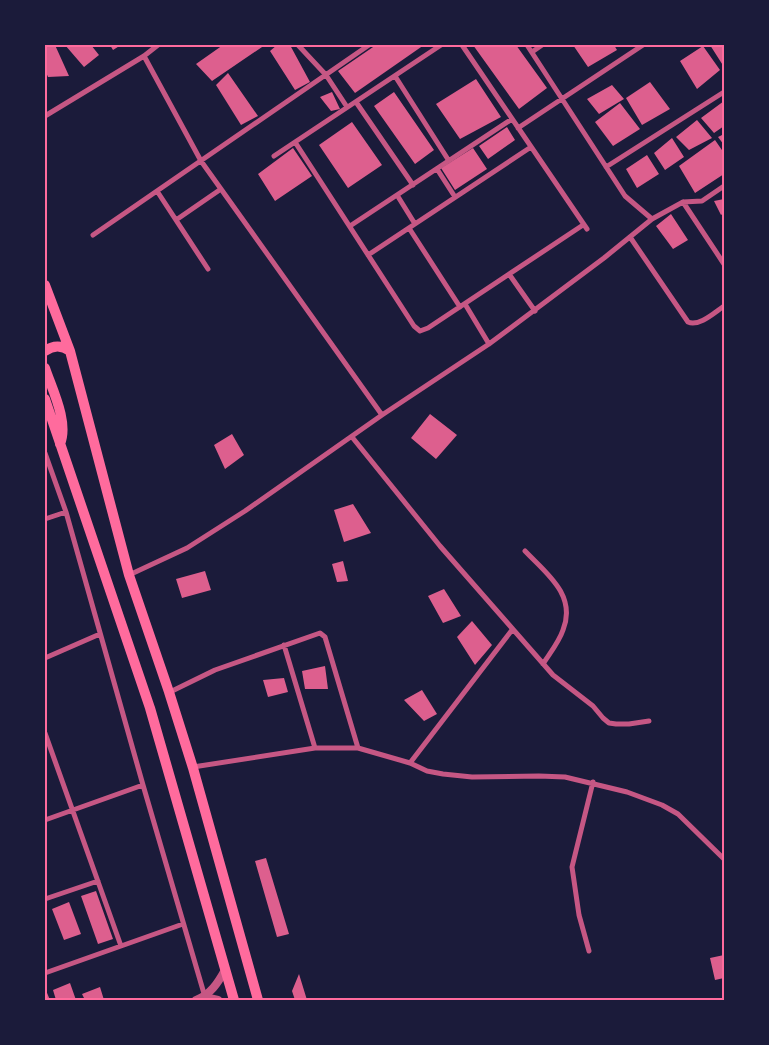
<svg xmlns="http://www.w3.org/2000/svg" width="769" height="1045" font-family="'Noto Sans',sans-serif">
	<rect width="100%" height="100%" fill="#1b1b3a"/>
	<!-- building -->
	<path fill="#dd5f8e" d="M45 45H55L69 76 48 77 45 70Z
		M65 45H91L99 55 84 67Z
		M110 45H121L113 50Z
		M223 45H265L212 81 196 64Z
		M277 45H290L310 82 295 90 270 51Z
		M376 45H424L355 93 338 71Z
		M473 45H516L547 88 519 109Z
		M573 45H614L617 50 588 67Z
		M710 45H724V67Z
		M703 46 720 70 697 89 680 61Z
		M228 73 258 116 241 125 216 85Z
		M476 79 501 117 460 139 436 104Z
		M650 82 670 109 642 125 626 98Z
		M612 85 624 99 599 114 587 99Z
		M332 92 340 109 331 111 320 97Z
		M394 92 434 150 415 164 374 106Z
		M724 101V126L714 133 701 118Z
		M620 103 640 129 613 146 595 122Z
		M697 120 712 138 689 150 676 137Z
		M352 122 382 165 348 188 319 145Z
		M507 127 515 140 488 159 479 146Z
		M724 134V145L718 137Z
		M672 138 684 157 665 170 654 153Z
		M715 140 724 153V174L695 193 679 166Z
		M293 148 312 176 275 201 258 174Z
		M473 148 487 169 455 190 441 168Z
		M647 155 659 174 637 188 626 169Z
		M724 199V213L721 215 714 201Z
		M671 214 688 240 673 249 656 226Z
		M430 414 457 435 436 459 411 438Z
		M232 434 244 455 225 469 214 445Z
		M353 504 371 533 344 542 334 510Z
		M343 561 348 581 337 582 332 564Z
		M205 571 211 590 182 598 176 579Z
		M444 589 461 616 443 623 428 596Z
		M472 621 492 645 475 665 457 637Z
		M325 666 328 689H305L302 671Z
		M284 678 288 692 268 697 263 680Z
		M422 690 437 714 424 721 404 700Z
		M266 858 289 934 277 937 255 861Z
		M96 891 113 939 98 944 81 896Z
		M69 902 81 934 64 940 52 909Z
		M724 955V978L715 980 710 958Z
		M299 974 307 1000H295L292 991Z
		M70 983 76 1000H56L53 990Z
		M100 987 104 1000H85L82 994Z
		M45 988 50 1000H45Z"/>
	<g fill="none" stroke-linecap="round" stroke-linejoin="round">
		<!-- minor -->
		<path stroke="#c65784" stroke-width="5" d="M298 45 326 75 347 107
			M462 45 587 229
			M527 45 625 196 652 219
			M532 52 542 45
			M144 56 201 161 382 415
			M395 76 449 161
			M356 102 413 185
			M45 116 144 56 158 45
			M518 128 643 45
			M295 142 414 326 420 331 428 328 583 225
			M274 156 441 45
			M606 167 724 92
			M437 169 455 197
			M157 191 208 269
			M397 195 415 224
			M683 202 724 264
			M176 220 221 189
			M350 226 512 119
			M409 228 460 307
			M93 235 369 45
			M630 237 688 322C699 327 715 312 724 306
			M368 255 531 147
			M509 274 535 311
			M465 304 489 344
			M352 437 440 546 553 675 593 706 603 718 609 723 616 724H629L649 721
			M45 453 66 512 143 785 205 997
			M45 519 66 512
			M525 551C546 573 577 595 563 630 559 642 550 653 543 664
			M129 575 187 548 245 511 382 415 489 344 604 258 652 219 683 202 702 201 724 186
			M284 645 315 748
			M45 658 100 634
			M170 692 215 670 320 633 325 637 358 748
			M45 733 121 946
			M410 763 512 630
			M193 767 315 748H358L410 763 427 771 443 774 472 777 539 776 565 777 627 792 662 805 678 814 724 859
			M45 820 143 785
			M45 899 98 881
			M589 951 579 915 572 867 593 782
			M45 973 183 924"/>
		<!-- tertiary -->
		<path stroke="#c65784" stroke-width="8" d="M205 997 218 1000
			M196 1000C210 995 218 983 225 970"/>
		<!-- primary -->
		<path stroke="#ff6b9d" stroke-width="10" d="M45 285 70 351 129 575 169 692 193 768 258 1000
			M45 351C53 345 62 345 70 351
			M45 368C52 389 69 422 60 444
			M45 399 150 708 234 1000"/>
	</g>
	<!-- border -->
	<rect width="769" height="1045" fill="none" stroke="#1b1b3a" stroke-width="92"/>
	<rect x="46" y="46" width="677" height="953" fill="none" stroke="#ff6b9d" stroke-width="2"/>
</svg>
